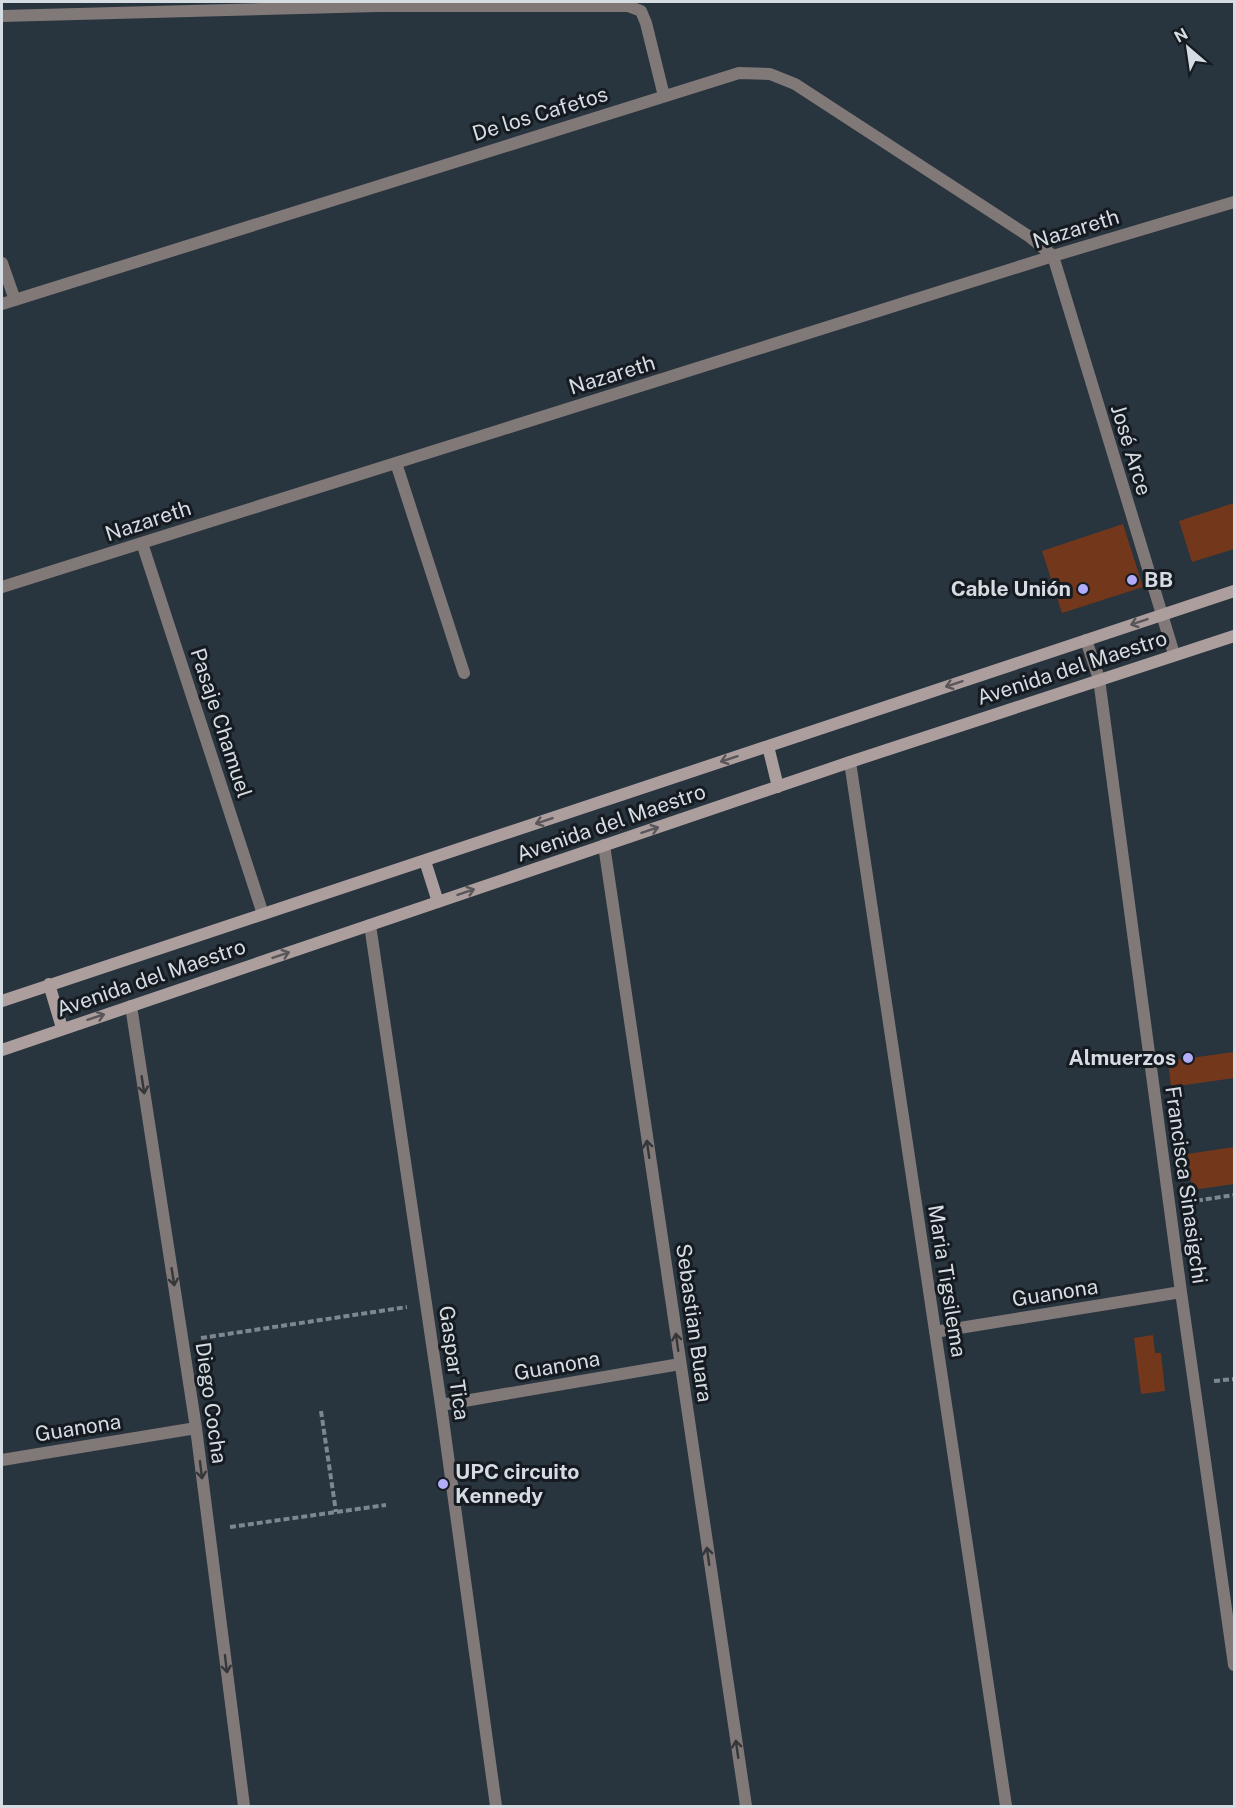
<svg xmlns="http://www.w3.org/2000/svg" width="1236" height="1808" font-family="'Public Sans',sans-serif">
	<rect width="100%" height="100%" fill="#28343e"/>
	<!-- building -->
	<path fill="#73381c" d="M1234 503V549L1192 562 1179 521Z
		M1123 524 1143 587 1062 613 1042 551Z
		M1234 1052V1078L1171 1087 1168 1061Z
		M1234 1147V1184L1192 1190 1187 1154Z
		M1153 1335 1155 1353H1161L1165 1391 1141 1394 1134 1338Z"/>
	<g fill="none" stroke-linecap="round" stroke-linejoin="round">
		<!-- path -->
		<path stroke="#7d8790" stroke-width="4" stroke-dasharray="6 3" stroke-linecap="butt" d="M1188 1202 1234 1195
			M201 1338 407 1307
			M1214 1381 1234 1379
			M321 1411 336 1512
			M230 1527 386 1505"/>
		<!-- street -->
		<path stroke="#817878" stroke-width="12" d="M2 16 377 6H628L641 11 646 23 664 96
			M1053 256 1174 654
			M2 263 15 300
			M2 304 739 73 770 74 795 84 1030 237 1053 256
			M396 463 464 673
			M142 543 263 914
			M2 587 1053 256 1234 202
			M1086 640 1099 679 1181 1292 1234 1665
			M850 762 1006 1806
			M604 845 746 1806
			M370 925 441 1405 496 1806
			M131 1006 196 1428 244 1806
			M935 1332 1181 1292
			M441 1405 680 1364
			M2 1460 196 1428"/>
		<!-- secondary -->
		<path stroke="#ad9e9e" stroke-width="12" d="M768 746 778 787
			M425 861 438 902
			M49 984 62 1028
			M2 1001 1234 591
			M2 1050 850 762 1234 636"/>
	</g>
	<!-- one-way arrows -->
	<defs><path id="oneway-shaft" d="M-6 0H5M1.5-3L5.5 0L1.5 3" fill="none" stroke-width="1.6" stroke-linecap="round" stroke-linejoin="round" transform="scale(1.5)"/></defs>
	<g stroke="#595659">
		<use href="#oneway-shaft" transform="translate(1139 622) rotate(161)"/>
		<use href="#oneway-shaft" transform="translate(954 684) rotate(162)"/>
		<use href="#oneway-shaft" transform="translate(729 759) rotate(162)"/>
		<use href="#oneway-shaft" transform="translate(544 821) rotate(162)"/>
		<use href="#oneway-shaft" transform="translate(650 830) rotate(-18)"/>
		<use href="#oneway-shaft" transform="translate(466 892) rotate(-19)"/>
		<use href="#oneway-shaft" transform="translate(281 955) rotate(-19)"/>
		<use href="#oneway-shaft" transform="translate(96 1017) rotate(-18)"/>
	</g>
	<g stroke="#35373a">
		<use href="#oneway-shaft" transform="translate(143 1085) rotate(81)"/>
		<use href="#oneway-shaft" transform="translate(648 1149) rotate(-98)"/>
		<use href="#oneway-shaft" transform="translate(173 1277) rotate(81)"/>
		<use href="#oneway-shaft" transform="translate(677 1342) rotate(-98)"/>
		<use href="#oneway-shaft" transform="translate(201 1470) rotate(83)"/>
		<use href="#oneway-shaft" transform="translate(708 1556) rotate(-98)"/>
		<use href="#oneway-shaft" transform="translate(226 1664) rotate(83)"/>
		<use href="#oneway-shaft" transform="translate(737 1749) rotate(-98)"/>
	</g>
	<!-- markers -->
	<g fill="#b2adf9" stroke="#151b20" stroke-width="2">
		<circle cx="1132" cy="580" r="6"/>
		<circle cx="1083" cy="589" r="6"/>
		<circle cx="1188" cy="1058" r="6"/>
		<circle cx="443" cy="1484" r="6"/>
	</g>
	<g text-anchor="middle" stroke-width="6" stroke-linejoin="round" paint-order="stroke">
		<!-- street labels -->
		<g font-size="21" fill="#d5dde3" stroke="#151b20">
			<text transform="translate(540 114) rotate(-17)" y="7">De los Cafetos</text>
			<text transform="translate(1076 229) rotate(-17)" y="7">Nazareth</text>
			<text transform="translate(612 375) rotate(-17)" y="7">Nazareth</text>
			<text transform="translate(1131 450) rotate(73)" y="7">José Arce</text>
			<text transform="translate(148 521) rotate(-18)" y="7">Nazareth</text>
			<text transform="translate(1072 668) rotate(-18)" y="7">Avenida del Maestro</text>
			<text transform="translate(221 723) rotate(72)" y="7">Pasaje Chamuel</text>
			<text transform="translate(611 823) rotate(-19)" y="7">Avenida del Maestro</text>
			<text transform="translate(151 978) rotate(-19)" y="7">Avenida del Maestro</text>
			<text transform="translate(1186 1185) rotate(82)" y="7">Francisca Sinasigchi</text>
			<text transform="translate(947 1281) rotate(81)" y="7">Maria Tigsilema</text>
			<text transform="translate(1055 1293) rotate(-9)" y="7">Guanona</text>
			<text transform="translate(694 1323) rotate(82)" y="7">Sebastian Buara</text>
			<text transform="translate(454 1363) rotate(82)" y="7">Gaspar Tica</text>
			<text transform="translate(557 1366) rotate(-10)" y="7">Guanona</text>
			<text transform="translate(211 1403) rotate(82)" y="7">Diego Cocha</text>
			<text transform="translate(78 1428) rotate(-9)" y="7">Guanona</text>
		</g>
		<!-- poi labels -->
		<g font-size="21" font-weight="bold" fill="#d5dde3" stroke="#151b20" text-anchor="start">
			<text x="1144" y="587">BB</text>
			<text x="1071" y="596" text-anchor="end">Cable Unión</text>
			<text x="1176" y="1065" text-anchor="end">Almuerzos</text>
			<text x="455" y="1479">UPC circuito<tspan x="455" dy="24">Kennedy</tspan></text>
		</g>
	</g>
	<!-- border -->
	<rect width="1236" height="1808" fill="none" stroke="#d5dde3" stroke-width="6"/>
	<!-- north arrow -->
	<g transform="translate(1188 48) rotate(331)" stroke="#151b20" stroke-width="4.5" paint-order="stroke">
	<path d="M0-4.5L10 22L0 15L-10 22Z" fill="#d5dde3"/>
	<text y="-9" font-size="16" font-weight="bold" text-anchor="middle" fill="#d5dde3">N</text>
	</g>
</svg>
